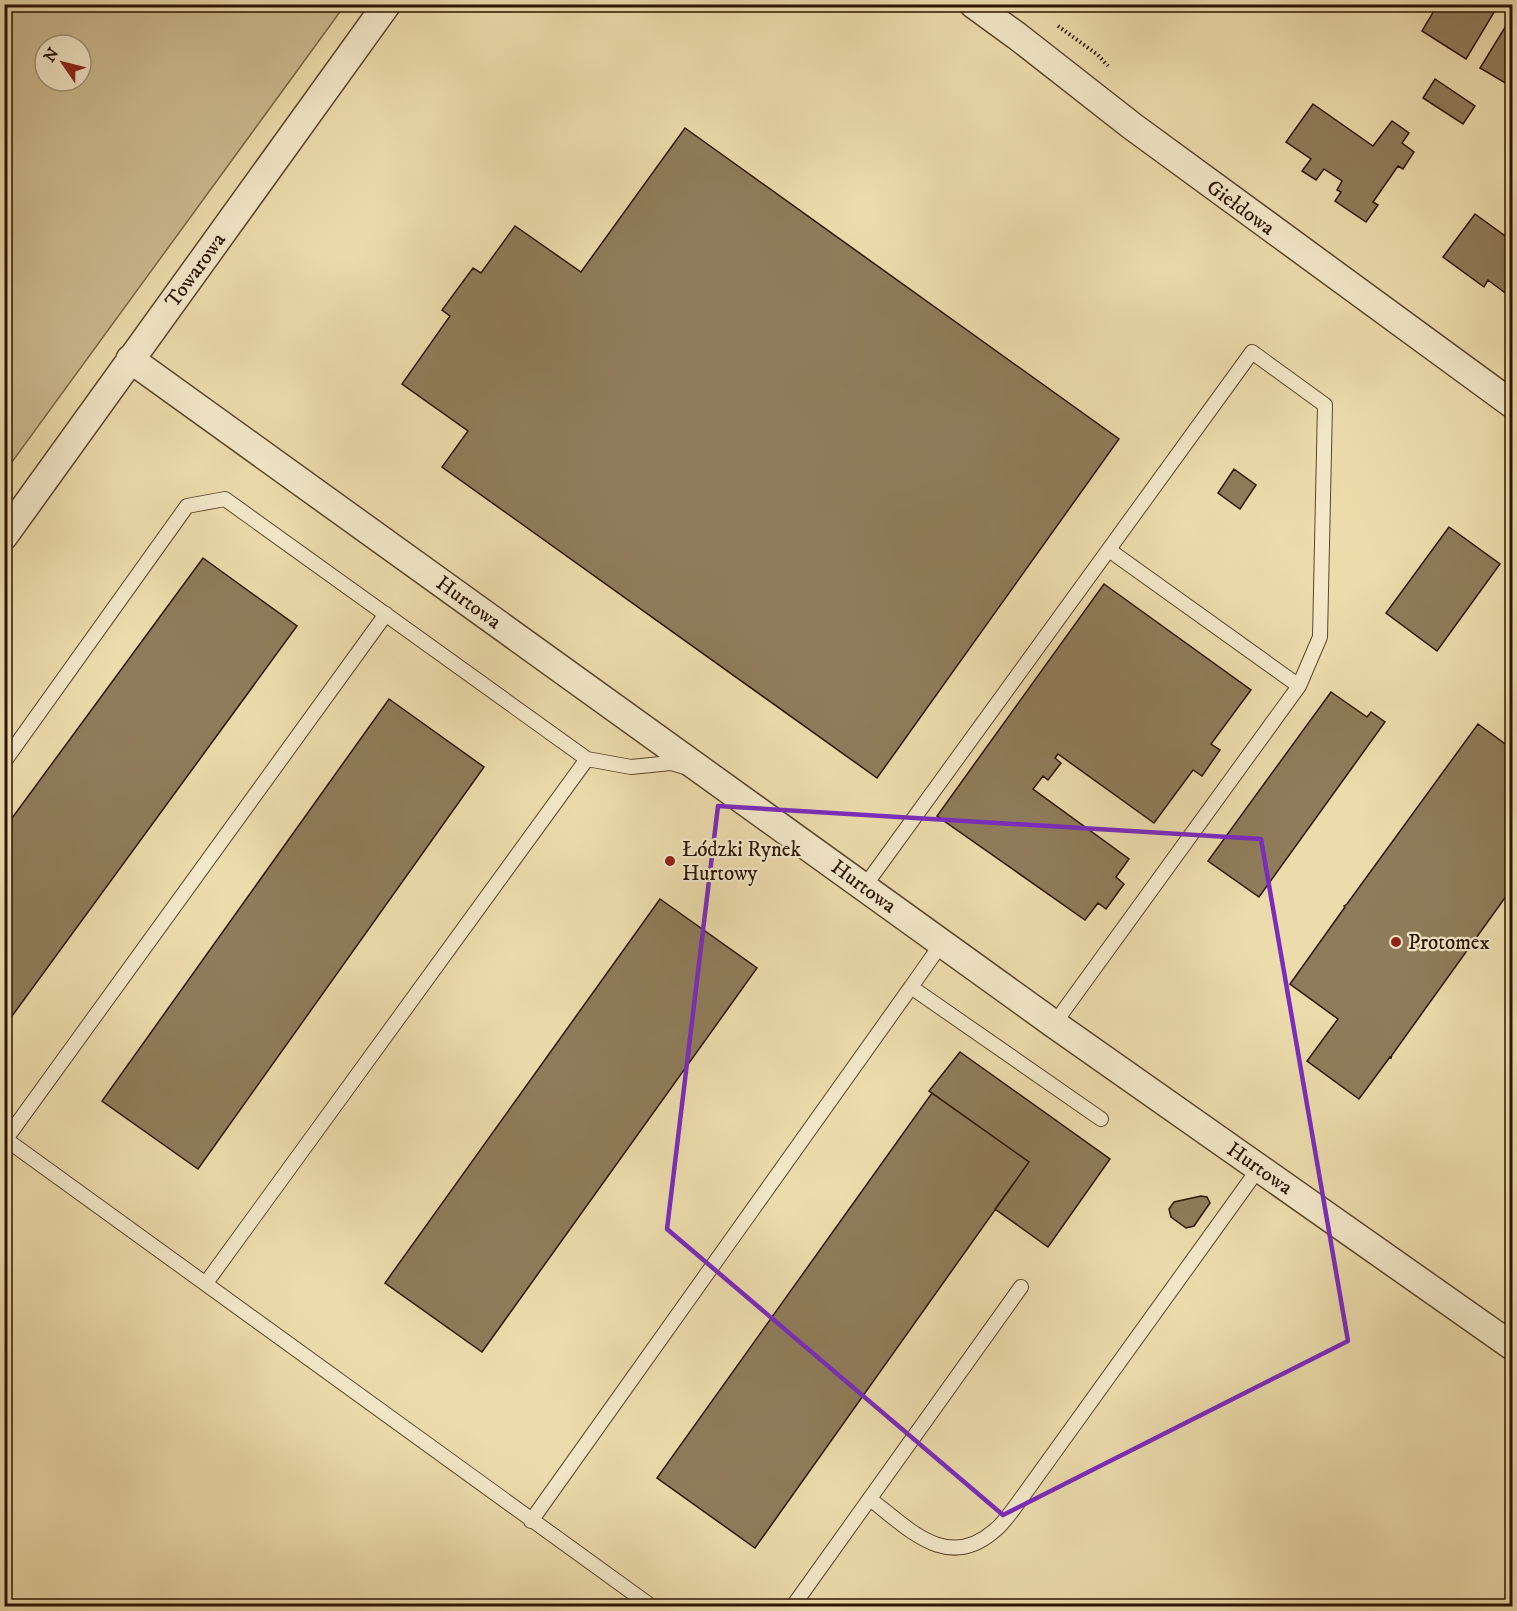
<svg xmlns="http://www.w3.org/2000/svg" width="1517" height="1611" font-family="'IM FELL DW Pica',serif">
	<rect width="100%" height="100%" fill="#ecdcac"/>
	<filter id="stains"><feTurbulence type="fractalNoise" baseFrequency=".00333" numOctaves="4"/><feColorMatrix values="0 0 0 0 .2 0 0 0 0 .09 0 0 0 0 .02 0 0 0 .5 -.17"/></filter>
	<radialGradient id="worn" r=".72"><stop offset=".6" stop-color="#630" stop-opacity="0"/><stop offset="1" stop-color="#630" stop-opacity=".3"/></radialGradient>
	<!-- green -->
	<path fill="#cbba8f" stroke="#7b6748" stroke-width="1.5" fill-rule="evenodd" d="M5 4 345 5 12 462 4 457ZM45 45H81V81H45Z"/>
	<!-- building -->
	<path fill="#8f7c5a" stroke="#2b1402" stroke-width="1.5" d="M1438 4H1499L1466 59 1422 31Z
		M1512 16V87L1480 68Z
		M1435 79 1475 106 1463 124 1423 98Z
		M1313 104 1373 146 1392 121 1409 133 1402 143 1414 152 1403 169 1398 166 1373 202 1378 205 1366 222 1335 201 1341 192 1337 190 1342 181 1324 169 1316 180 1302 171 1311 159 1286 142Z
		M685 128 1119 439 877 778 442 467 468 431 402 384 450 316 442 310 473 268 481 273 515 226 581 272Z
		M1475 214 1512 241V298L1488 280 1484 287 1443 257Z
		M1234 469 1256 485 1240 509 1218 493Z
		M1449 527 1500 564 1437 651 1386 613Z
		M203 558 297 626 4 1027V829Z
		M1104 584 1251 690 1211 744 1220 750 1202 776 1193 770 1154 823 1058 754 1055 758 1061 763 1048 780 1043 776 1033 789 1129 859 1116 877 1124 884 1106 909 1098 903 1085 920 937 816Z
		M1331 692 1367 717 1371 712 1385 722 1259 897 1208 861Z
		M389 699 484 767 198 1169 102 1101Z
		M1478 724 1512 749V888L1392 1055 1391 1058 1390 1057 1359 1099 1307 1061 1338 1019 1290 984 1345 907 1344 906 1347 904Z
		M660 899 757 968 482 1352 385 1283Z
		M960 1052 1110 1159 1048 1247 995 1209 1029 1162 929 1091Z
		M932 1093 1029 1162 755 1548 657 1478Z
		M1201 1196 1207 1197 1210 1203 1194 1226 1186 1228 1171 1217 1169 1209 1174 1202Z"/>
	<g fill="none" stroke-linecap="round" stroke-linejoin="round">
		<!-- service casing -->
		<g stroke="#5b462c" stroke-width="16">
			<path id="service" d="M1109 550 1299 686
				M4 762 187 506 225 499 587 759 631 767 671 763 685 767
				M864 887 1252 352 1325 405 1320 637 1299 686 1054 1024
				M942 943 911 987 1101 1119
				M4 1138 651 1606
				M6 1139 386 614
				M206 1283 587 759
				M870 1499C908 1528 947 1572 994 1531 1002 1525 1009 1515 1015 1507L1259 1168
				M531 1521 911 987
				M793 1606 1021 1287"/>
		</g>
		<!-- minor casing -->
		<g stroke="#5b462c" stroke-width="30">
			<path id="minor" d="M973 4 1017 36 1132 126 1512 404
				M130 359 1054 1024 1512 1346
				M4 536 387 4"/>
		</g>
		<!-- path -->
		<path stroke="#2b1402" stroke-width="4" stroke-dasharray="1.5 3" stroke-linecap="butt" d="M1058 26 1098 55 1108 66"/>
		<!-- service -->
		<use href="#service" stroke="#f3e8c9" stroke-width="14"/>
		<!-- minor -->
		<use href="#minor" stroke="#f3e8c9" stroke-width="27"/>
	</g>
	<!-- marked area -->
	<path fill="none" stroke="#7b2cbf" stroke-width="4.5" stroke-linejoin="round" d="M718 806 1261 839 1348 1341 1003 1515 667 1229Z"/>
	<!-- markers -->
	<g fill="#8f2418" stroke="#f3e8c9" stroke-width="2">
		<circle cx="670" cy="861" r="6"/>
		<circle cx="1396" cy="942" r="6"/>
	</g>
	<g text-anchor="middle" stroke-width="4.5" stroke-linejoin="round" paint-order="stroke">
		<!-- street labels -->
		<g font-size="21" fill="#2b1402" stroke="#f3e8c9">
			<text transform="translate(1241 207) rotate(36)" y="7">Giełdowa</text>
			<text transform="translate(195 270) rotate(-54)" y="7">Towarowa</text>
			<text transform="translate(469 602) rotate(36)" y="7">Hurtowa</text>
			<text transform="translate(864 886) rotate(36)" y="7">Hurtowa</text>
			<text transform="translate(1260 1168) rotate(35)" y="7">Hurtowa</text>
		</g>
		<!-- poi labels -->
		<g font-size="21" fill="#2b1402" stroke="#f3e8c9" text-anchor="start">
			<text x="682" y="856">Łódzki Rynek<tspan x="682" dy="24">Hurtowy</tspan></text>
			<text x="1408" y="949">Protomex</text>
		</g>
	</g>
	<!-- margin -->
	<rect width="1517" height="1611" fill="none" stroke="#ecdcac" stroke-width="24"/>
	<rect x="6" y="6" width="1505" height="1599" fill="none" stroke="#2b1402" stroke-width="3"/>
	<rect x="12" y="12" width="1493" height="1587" fill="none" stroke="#2b1402" stroke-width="1.5"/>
	<!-- north arrow -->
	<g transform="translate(63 63) rotate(305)"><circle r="28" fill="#f3e8c9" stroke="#a39379" stroke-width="1.5"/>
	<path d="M0-4.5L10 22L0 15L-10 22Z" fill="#8f2418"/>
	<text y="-9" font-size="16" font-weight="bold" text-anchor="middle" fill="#2b1402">N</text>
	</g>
	<rect width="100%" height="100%" filter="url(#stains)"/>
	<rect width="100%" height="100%" fill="url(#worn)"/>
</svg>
